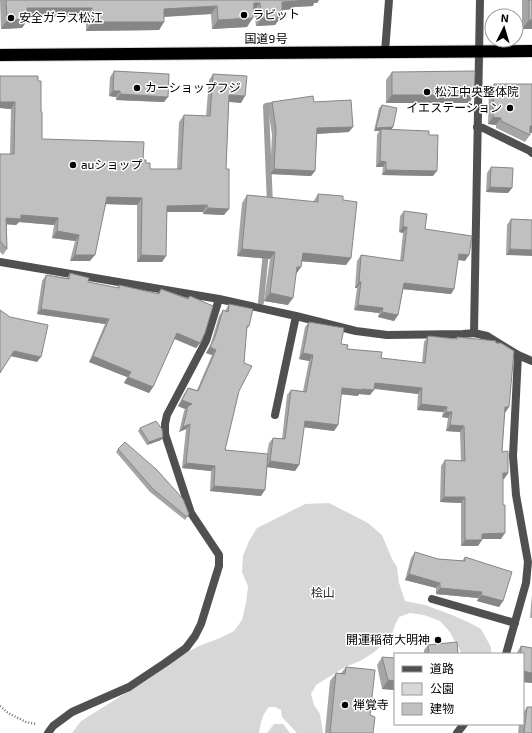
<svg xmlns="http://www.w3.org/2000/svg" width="532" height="733" font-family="'Exo 2','Noto Sans JP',sans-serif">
	<rect width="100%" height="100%" fill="#fff"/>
	<!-- green -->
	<path fill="#d7d7d7" d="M329 503 368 523 382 535 392 559 397 567 399 583 405 601 425 605 452 615 468 622 481 629 491 647V654H461V652L449 631 440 621 424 615 410 613 399 617 395 625 391 637 373 653 360 661 345 667 316 685 311 694 314 705 320 714 323 733H297L282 717 281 710 275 707H269C262 715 261 722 259 733H72L81 721 150 678 182 655 199 646 220 638 234 631 242 620 246 603 248 586 242 572 243 556 249 541 257 528 305 504Z
		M274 724H283L290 733H267Z"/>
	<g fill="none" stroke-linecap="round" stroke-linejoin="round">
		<!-- stream -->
		<path stroke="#9e9e9e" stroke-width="6" d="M270 205 266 106 278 104
			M261 302 266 252"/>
		<!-- highway casing -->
		<g stroke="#dbdbdb" stroke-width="14">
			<path id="highway" d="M0 55 532 51"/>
		</g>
		<!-- path -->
		<path stroke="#727272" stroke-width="2.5" stroke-dasharray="1 2" stroke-linecap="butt" d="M0 706 8 713 26 722 37 724"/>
		<!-- lane -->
		<path stroke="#505050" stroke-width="8" d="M477 127 483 128 530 151 532 153
			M432 599 515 623"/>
		<!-- street -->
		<path stroke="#505050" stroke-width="8" d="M385 52 389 0
			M0 262 219 299 296 316 356 331 387 335 463 334 474 333 487 336 518 355 532 361
			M474 333 480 0
			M275 415 296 316
			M506 654 526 583 528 562 516 495 513 456 518 355
			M48 733 53 726 72 712 129 687 165 663 186 648 195 636 201 624 219 566V555L191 513 165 434V424L167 415 206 341 219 299
			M457 733 464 724"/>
		<!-- highway -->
		<use href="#highway" stroke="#000" stroke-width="12"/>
	</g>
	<!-- wall -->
	<path fill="#a5a5a5" d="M0 0H319L317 3H314L313 6 294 7 293 9 282 10 281 17 275 25 256 26 254 11 247 27 212 29 211 14 164 17V22L159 30 86 31V16L27 17 28 19 22 28 1 29Z
		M522 0H532V29H522Z
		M114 71 164 102 116 100V97L109 96 110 77Z
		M392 72 469 103H386V80Z
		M213 74 241 103 229 102 224 215 203 214V212H167L166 256 162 262H137V205L106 204 90 261H70L75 241 52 238 54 225 19 222 16 225 7 224V249L3 255 0 252V154H10L11 109 0 108V76L38 81 42 139 143 160 150 169H177L179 122 184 115 206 116 209 80Z
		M494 84 532 133H530V135L525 142 496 128V125L488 124 489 91Z
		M272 102H314L349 132 317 134 315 171 311 176 270 174 272 135 268 108Z
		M382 105 393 127 391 130 433 176 382 175 383 167H376L377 135 379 131H374L379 108Z
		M491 167 512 188 508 193 486 192 487 173Z
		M318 194 343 200 351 258 346 265 302 261 301 267 296 274 288 305 264 301 270 259 237 256 242 203 247 195 313 202Z
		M404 211 465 261 458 260 454 289 451 294 403 289 398 315 394 321 378 317 379 313 354 310 357 288H355L357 261 361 255 400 261 403 233 399 232 400 216Z
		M511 219 532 220 506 255 507 225Z
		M70 273 88 282 117 288 119 285 158 294 161 289 188 298 190 296 200 343 196 348 174 339 153 387 149 393 124 383 127 377 89 362 105 324 37 314 42 281 46 275 67 278Z
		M229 304 249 326 246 330 239 391 225 450 267 454 269 443 273 438 282 439 287 395 291 390 303 391 309 361 299 359 305 327 309 322 347 349 381 358 422 363 424 342 428 336 455 339 457 337 496 343 505 413 502 452 508 473 504 479H503L501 539H482L478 546H461V503L440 502 441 466 445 460 461 461 460 432 446 431 448 418 442 417 443 412 417 410 418 394 374 389 370 395 359 394 358 396 341 394 338 425 334 431 304 427 299 465 295 471 267 467 261 496 210 491 211 471 182 468 186 429 179 432 184 411 185 409 178 406 184 394 188 388 197 390 212 355 206 353 211 343 219 316 223 310 225 311Z
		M140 428 163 437 161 440 147 445 138 431Z
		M118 449 189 514 185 520 150 492 116 452Z
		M415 552 438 559 462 561 465 557 503 601 499 607 477 601 478 598 436 594V588L405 580 411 558Z
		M532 594V618H530Z
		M428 645 458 654H424V650Z
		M521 646 532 648V683L523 682V654H516Z
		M382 657 395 690 382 689 377 665Z
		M346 667 370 715 373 733H325L330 681 336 673H341Z
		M527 707 532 733H518L519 724H523V713Z"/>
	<!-- shaded-wall -->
	<path fill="#868686" d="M297 0H319L317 3H314L313 6 294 7 293 9 276 11 282 2Z
		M254 3H260L254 11Z
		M217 6 211 14 158 17 164 9Z
		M27 8H92L86 16 21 17Z
		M282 13 280 17H281L275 25 256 26 262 18Z
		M253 18 247 27 212 29 218 20Z
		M28 19 22 28 1 29 7 20Z
		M529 20H532V29H522Z
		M92 22H164L159 30 86 31Z
		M113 91H120L116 97 109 96Z
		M120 94 168 97 164 102 116 100Z
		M229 95 245 96 241 103 225 101Z
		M392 95H474L469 103H386Z
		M0 102H15L11 109 0 108Z
		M493 117 501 118 496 125 488 124Z
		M530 126H532V133H525Z
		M353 127 349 132 313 134 317 128Z
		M393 127 391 130 381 129 379 131H374L376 128Z
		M380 161 386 162 383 167H376Z
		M274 169 315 171 311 176 270 174Z
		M386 170 437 171 433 176 382 175Z
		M490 187 512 188 508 193 486 192Z
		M107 197 142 198 137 205 103 204Z
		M207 205 203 212H162L167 206Z
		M208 208 229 209 224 215 203 214Z
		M21 215 58 218 54 225 19 222 16 225 2 224 6 218Z
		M403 227H407L403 233 399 232Z
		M57 231 79 235 75 241 52 238Z
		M242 249 275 252 270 259 237 256Z
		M510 249 532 250V256L506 255Z
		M303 253 351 258 346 265 298 261Z
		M459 254 469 255 465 261 455 259Z
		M75 255H95L90 261H70Z
		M141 255 166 256 162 262H137Z
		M297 267H301L296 274Z
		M359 282H361L357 288H355Z
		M404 283 454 289 451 294 401 289Z
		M270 293 293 298 288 305 264 301Z
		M358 305 383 308 379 313 354 310Z
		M41 309 109 319 105 324 37 314Z
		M382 312 398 315 394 321 378 317Z
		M177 333 200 343 196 348 173 338Z
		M210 347 216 350 212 355 206 353Z
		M14 351 41 357 37 362 10 356Z
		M303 353 313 355 309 361 299 359Z
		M93 356 131 372 127 377 89 362Z
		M128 377 153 387 149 393 124 383Z
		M375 383 422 388 418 394 371 388Z
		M342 388 362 389 374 390 370 395 359 394 358 396 338 394Z
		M182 400 192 404 188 406 185 409 178 406Z
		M421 404 447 407 443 412 417 410Z
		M505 407H509L505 413Z
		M446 412H452L448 418 442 417Z
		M305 421 338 425 334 431 301 427Z
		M190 424 186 429 179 432 183 427Z
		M450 425 464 426 460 432 446 431Z
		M163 437 161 440 147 445 149 442Z
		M270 461 299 465 295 471 266 467Z
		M186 463 215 466 211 471 182 468Z
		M503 473H508L504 479H499Z
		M214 486 265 490 261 496 210 491Z
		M444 497H465L461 503 440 502Z
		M505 533 501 539H478L482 534Z
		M465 540H482L478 546H461Z
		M409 574 440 583 436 588 405 580Z
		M440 588 482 592 478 598 436 594Z
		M481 595 503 601 499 607 477 601Z
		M523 671 532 673V683L523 682Z
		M388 680 395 681V690L382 689Z"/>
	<!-- building -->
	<path fill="#c0c0c0" stroke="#868686" d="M6 0H298V1L282 2V13H281V17L262 18 260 3H254L253 18 218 20 217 6 164 9V22H92V8H27L28 19 7 20Z
		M529 0H532V20H529Z
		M114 71 169 74 168 97 120 94V91H113Z
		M475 71 474 95H392V72Z
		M213 74 247 76 245 96 229 95 226 169H229V209L208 208 207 205 167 206 166 256 141 255 142 198 107 197 95 255H75L79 235 57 231 58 218 21 215V219L6 218 7 249 0 241V154H14L15 102H0V76H38V81H41V112H42V139L144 142 143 160H146V163H150V169H181L184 115 210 116Z
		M494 84H532V126H530V135L501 121V118L493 117Z
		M313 96 314 102 351 100 353 127 317 128 315 171 274 169 276 129 272 102Z
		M382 105 397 108 393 127 376 128Z
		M381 129 429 131V135H438L437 171 386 170V162L380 161Z
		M491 167 513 168 512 188 490 187Z
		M318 194 343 196V200L357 202 351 258 303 253 301 267H297L293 298 270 293 275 252 242 249 247 195 318 202Z
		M404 211 427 214 425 229 472 236 469 255 459 254 454 289 404 283 398 315 382 312 383 308 358 305 361 282H359L361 255 403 261 407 227H403Z
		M511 219 532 220V250L510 249Z
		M70 273 89 278 88 282 119 288V285L159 294 161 289 188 299 190 296 213 306 205 333 200 343 177 333 153 387 128 377 131 372 93 356 109 319 41 309 46 275 69 279Z
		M229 304 253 309 249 326H247L244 363 252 366 239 391 225 450 268 454 265 490 214 486 215 466 186 463 190 424 183 427 188 406 192 404 182 400 188 388 198 391 216 350 210 347 215 337 223 310 228 312Z
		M0 310 10 317 48 325 41 357 14 351 0 373Z
		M309 322 344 328 341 344 348 345 347 349 382 352 381 358 425 363 428 336 457 339V337L496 341V343H501L514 351 509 407H505L502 452 508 451V473H503V505H505V533L482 534V540H465V497H444L445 460 465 461 464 426 450 425 452 412H446L447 407 421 404 422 388 375 383 374 390 362 389V390L342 388 338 425 305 421 299 465 270 461 273 438 285 439 291 390 306 392 313 355 303 353Z
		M156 421 162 429 163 437 149 442 140 428Z
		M125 442 157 470 183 499 189 514 187 517 153 489 118 449Z
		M415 552 438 559 465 561V557L512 572 503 601 481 595 482 592 440 588V583L409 574Z
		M457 642 458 654H429L428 645Z
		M521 646 532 648V673L523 671V654H521Z
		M382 657 395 658V681L388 680Z
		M346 667 375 670 370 715 375 717 373 733H330L336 673 345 674Z
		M527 707H532V733H524Z"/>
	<!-- markers -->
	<g fill="#000" stroke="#fff" stroke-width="1.5">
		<circle cx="244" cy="15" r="4"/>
		<circle cx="11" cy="18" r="4"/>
		<circle cx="137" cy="88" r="4"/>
		<circle cx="427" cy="92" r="4"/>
		<circle cx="510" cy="108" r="4"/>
		<circle cx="73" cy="165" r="4"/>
		<circle cx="438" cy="640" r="4"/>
		<circle cx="345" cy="705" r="4"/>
	</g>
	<g text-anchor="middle" stroke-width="3" stroke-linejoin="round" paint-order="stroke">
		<!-- poi labels -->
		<g font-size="12" fill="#000" stroke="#fff" text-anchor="start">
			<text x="252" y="19">ラビット</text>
			<text x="19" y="22">安全ガラス松江</text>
			<text x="145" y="92">カーショップフジ</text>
			<text x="435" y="96">松江中央整体院</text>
			<text x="502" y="112" text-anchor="end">イエステーション</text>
			<text x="81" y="169">auショップ</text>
			<text x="430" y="644" text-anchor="end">開運稲荷大明神</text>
			<text x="353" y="709">禅覚寺</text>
		</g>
		<!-- street labels -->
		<g font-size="12" fill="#000" stroke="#fff">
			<text x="266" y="43">国道9号</text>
		</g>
		<!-- park labels -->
		<g font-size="12" fill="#2e2e2e" stroke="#fff">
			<text x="323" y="597">桧山</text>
		</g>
	</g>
	<!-- legend -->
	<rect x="394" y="653" width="130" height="72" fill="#ffffff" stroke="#999999"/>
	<rect x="402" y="666" width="20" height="6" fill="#505050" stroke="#999999"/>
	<text x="430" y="673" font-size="12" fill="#000000">道路</text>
	<rect x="402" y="683" width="20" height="12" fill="#d7d7d7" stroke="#999999"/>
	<text x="430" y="693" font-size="12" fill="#000000">公園</text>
	<rect x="402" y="703" width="20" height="12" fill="#c0c0c0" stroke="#999999"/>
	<text x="430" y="713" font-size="12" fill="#000000">建物</text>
	<!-- north arrow -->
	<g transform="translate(504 28) rotate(5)"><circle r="19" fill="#ffffff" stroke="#999999"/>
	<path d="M0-3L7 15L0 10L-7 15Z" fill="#000000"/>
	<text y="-6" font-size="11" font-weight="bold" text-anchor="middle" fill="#000000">N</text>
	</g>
</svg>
